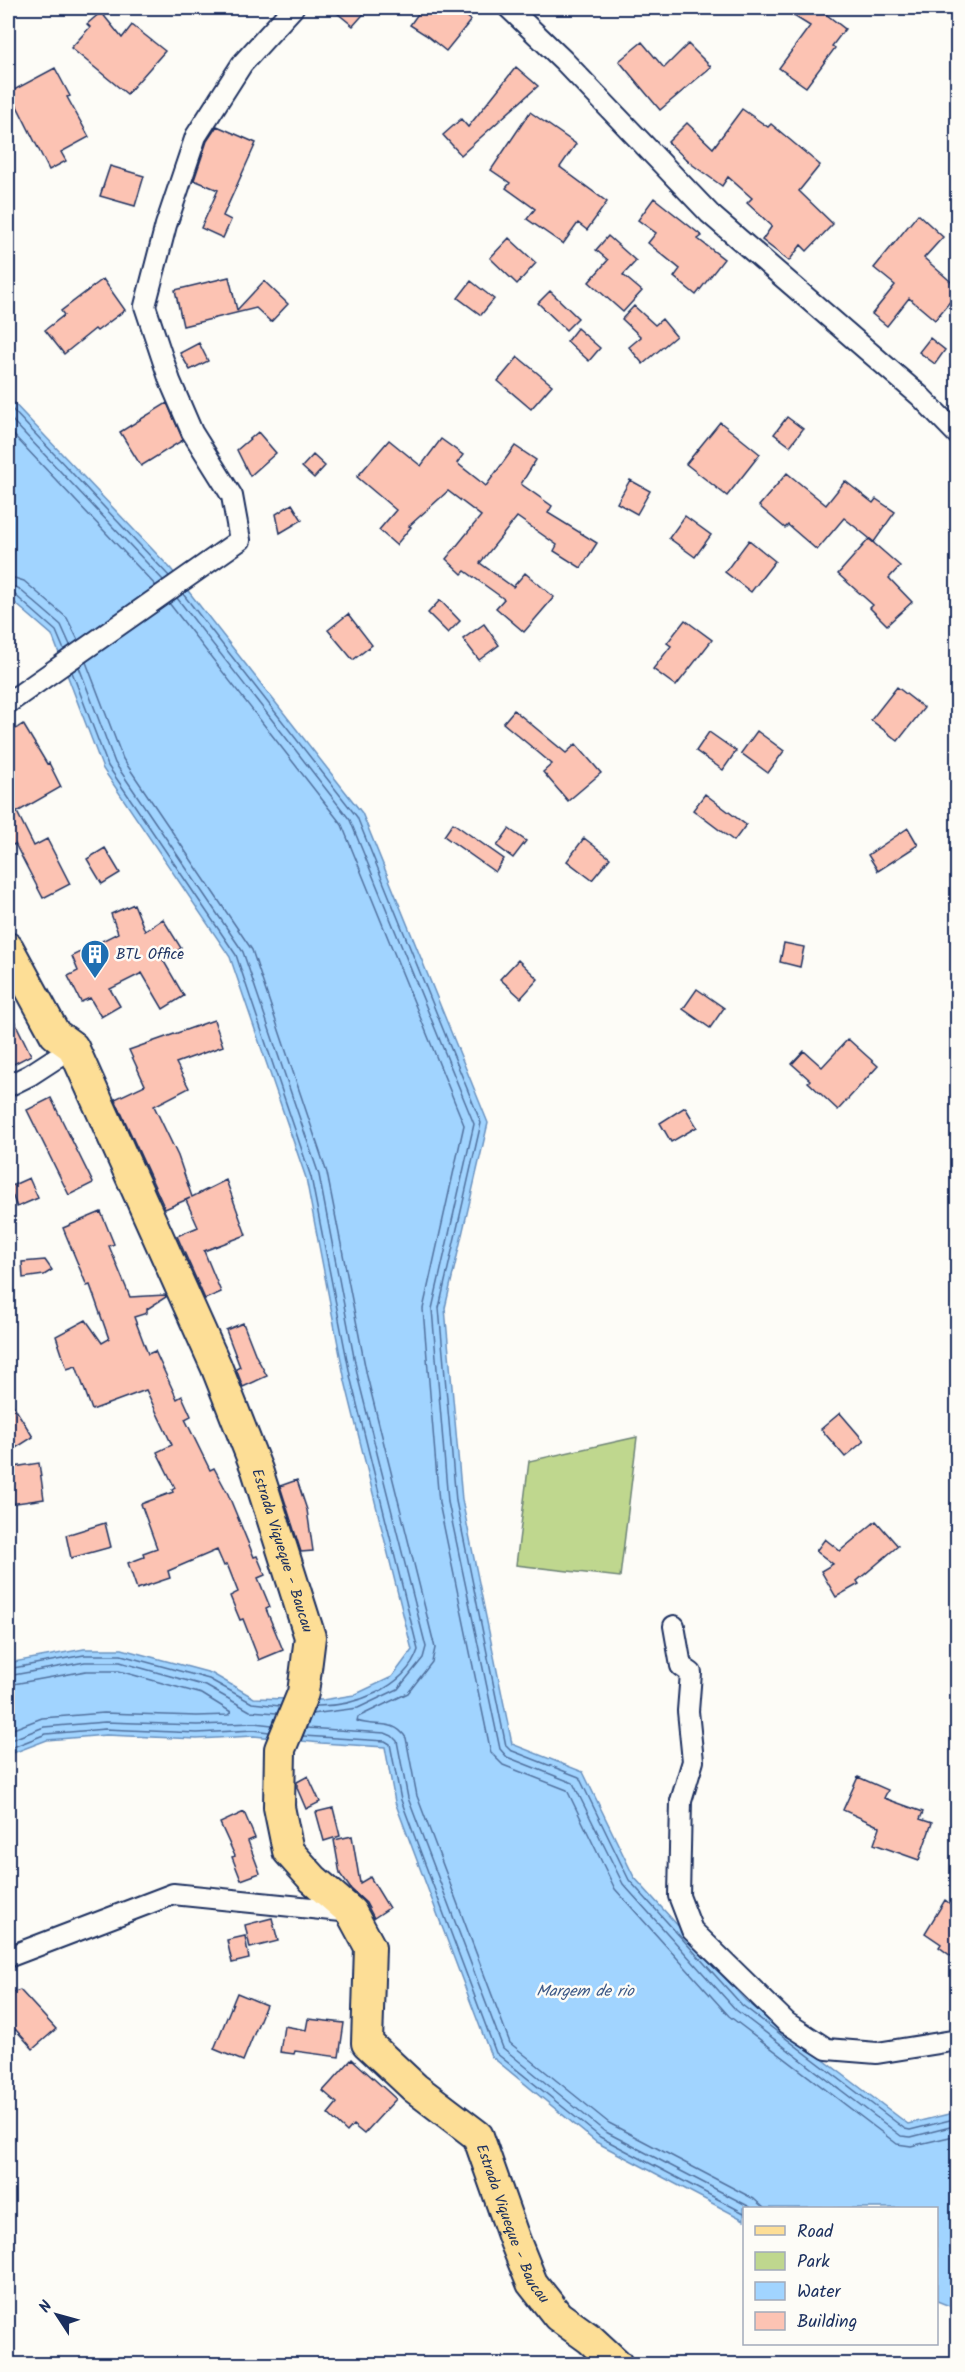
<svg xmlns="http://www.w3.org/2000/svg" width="965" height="2372" font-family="Kalam,sans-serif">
	<rect width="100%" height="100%" fill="#fdfcf7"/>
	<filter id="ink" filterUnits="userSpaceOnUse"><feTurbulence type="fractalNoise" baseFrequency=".0167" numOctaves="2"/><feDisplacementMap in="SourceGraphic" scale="12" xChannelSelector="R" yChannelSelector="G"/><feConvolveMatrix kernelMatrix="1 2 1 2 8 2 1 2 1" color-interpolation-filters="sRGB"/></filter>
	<g filter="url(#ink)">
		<!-- green -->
		<path fill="#bfd78e" stroke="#6d8376" stroke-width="1.5" d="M637 1437 620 1577 516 1565 529 1461Z"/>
		<!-- water -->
		<path fill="#a1d4ff" stroke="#6b92bf" stroke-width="1.5" d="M8 397 171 569 362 813 488 1123 445 1308 462 1500 512 1744 583 1772 634 1877 746 2001 908 2124 957 2112V2309L937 2301 936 2208H744V2220L596 2142 491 2056 395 1802 385 1747 321 1743 254 1736 197 1739 106 1735 47 1740 8 1755V1663L84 1649H122L211 1673 254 1698 322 1700 354 1695 392 1677 412 1650 345 1381 306 1178 230 957 103 769 52 635 8 597Z"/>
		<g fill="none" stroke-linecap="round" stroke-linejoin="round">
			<!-- shore -->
			<path stroke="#51719e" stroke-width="1.5" d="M8 405 169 576
				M8 416 163 580
				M8 429 156 586
				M8 576 24 581 67 618 78 640
				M8 585 18 588 61 625 70 645
				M8 592 14 594 56 631 64 650
				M183 594 357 817 481 1123 439 1308 456 1501 506 1746 510 1750 579 1777 629 1880 742 2005 905 2129 910 2130 958 2118
				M177 598 350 820 474 1124 432 1309 448 1502 500 1749 507 1757 573 1783 623 1884 736 2010 901 2136 911 2137 958 2125
				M169 603 342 825 464 1125 423 1309 439 1503 491 1753 503 1765 567 1790 615 1889 729 2016 897 2144 911 2146 958 2135
				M86 662 123 759 252 950 327 1173 367 1376 435 1648 432 1662 408 1693 358 1717 357 1721C375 1728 394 1718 406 1738L417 1796 510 2043 609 2123 754 2199 764 2208
				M79 667 115 763 243 952 319 1175 358 1378 426 1647 423 1658 398 1689 358 1708 312 1714
				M72 672 108 766 236 955 311 1177 351 1380 418 1650C405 1689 353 1707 315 1706
				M8 1669 84 1655H121L209 1679 252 1703 280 1706
				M8 1676 85 1662H120L206 1686 250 1711 277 1713
				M8 1685 86 1671H119L202 1694 231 1712 228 1715 197 1716 104 1713 42 1718 8 1731
				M306 1728 385 1733 392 1736 397 1741 408 1798 503 2048 604 2131 752 2208
				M303 1736 385 1741 390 1744 401 1800 496 2053 600 2137 744 2213
				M8 1741 44 1727 105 1722 197 1725 254 1723 272 1725
				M8 1749 46 1734 105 1729 197 1733 254 1730 269 1732"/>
		</g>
		<!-- building -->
		<path fill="#fcc3b3" stroke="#1b2f5e" stroke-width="1.5" d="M331 8H369L353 26Z
			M422 8H456L471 20 446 51 426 35 410 25Z
			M781 8H818L845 29 832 46 835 48 806 87 779 68 810 26Z
			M101 12 122 38 132 25 165 51 127 94 71 48 90 27 87 24Z
			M642 42 664 68 688 44 711 67 660 110 619 61Z
			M516 67 538 86 461 155 443 135 461 119 468 127Z
			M55 68 70 96 67 97 89 137 61 152 66 161 49 170 10 92Z
			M742 109 768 127 771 124 820 165 799 191 833 224 807 251 801 245 789 261 762 240 772 226 747 203 752 198 728 177 722 186 690 163 668 142 687 123 713 148Z
			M530 112 576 144 560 167 607 202 587 230 578 223 563 244 527 219 535 209 506 188 510 183 491 170Z
			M217 126 256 143 223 216 231 220 223 238 201 228 218 190 194 180 207 141Z
			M110 166 144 176 135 206 100 196Z
			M654 198 702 236 698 239 724 259 696 295 674 277 680 269 648 243 656 233 638 220Z
			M918 214 943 237 924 258 957 287V293L935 320 909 298 887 326 872 314 895 285 874 268Z
			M608 236 636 261 623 275 642 291 623 312 589 282 608 260 596 250Z
			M509 238 536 263 517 284 490 258Z
			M229 277 237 310 264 281 288 304 271 322 256 308 183 326 175 290Z
			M103 279 125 310 97 331 95 329 64 354 45 330 64 315 61 311Z
			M471 281 494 299 481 315 458 298Z
			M550 291 578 318 566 330 538 303Z
			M634 306 655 325 662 319 676 336 643 364 629 347 641 337 622 319Z
			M577 328 600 348 589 361 567 341Z
			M930 338 945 350 935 364 919 352Z
			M199 343 208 361 190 370 180 353Z
			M518 357 552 385 531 409 498 381Z
			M167 403 183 440 141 466 120 432Z
			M787 417 803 429 790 446 774 434Z
			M720 422 760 454 727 496 686 464Z
			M258 432 276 453 250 476 237 450Z
			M441 439 463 455 457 463 486 486 515 446 536 460 521 484 552 506 548 513 597 543 581 568 554 551 557 545 517 517 480 563 513 587 525 573 554 597 524 632 496 608 504 599 465 571 462 574 446 559 481 516 448 491 409 526 411 527 396 545 379 530 396 510 357 477 389 440 421 466Z
			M313 455 325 466 314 478 302 467Z
			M787 473 826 505 845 481 873 503 876 499 895 512 874 542 844 518 817 550 788 525 785 528 759 506Z
			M630 480 650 491 637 514 617 503Z
			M292 504 302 520 280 533 276 514Z
			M685 516 711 535 695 557 669 538Z
			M869 539 900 566 889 578 912 602 887 625 870 608 873 605 838 574Z
			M749 540 775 561 751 592 725 572Z
			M440 600 460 621 448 633 428 613Z
			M348 614 372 645 353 660 328 630Z
			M685 620 712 640 676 686 653 669 671 646 667 643Z
			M484 624 499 645 479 660 463 639Z
			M897 687 924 708 898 741 871 720Z
			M514 710 566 753 576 744 601 773 568 801 543 772 552 764 503 723Z
			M23 724 47 764 49 763 61 787 17 812 34 846 47 839 70 884 43 898 15 844 8 847V734Z
			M757 731 784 751 768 773 741 753Z
			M709 732 736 751 723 770 696 751Z
			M705 794 746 825 734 841 693 810Z
			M453 823 504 859 495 872 444 836Z
			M908 828 918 845 878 871 868 855Z
			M509 829 526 841 513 858 497 846Z
			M584 838 610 858 592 880 567 861Z
			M105 848 120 873 102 884 87 859Z
			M134 904 145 931 163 919 181 948 163 960 184 996 163 1009 142 973 110 989 120 1006 101 1017 90 998 81 1002 68 976 78 971 72 956 118 933 111 914Z
			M784 943 804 947 800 967 780 962Z
			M518 960 538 979 521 998 500 979Z
			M697 989 724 1008 710 1028 683 1009Z
			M8 1008 31 1055 8 1067Z
			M214 1020 223 1046 176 1063 189 1088 154 1106 178 1156 192 1197 226 1180 246 1235 204 1251 221 1292 205 1299 177 1236 198 1227 186 1200 190 1198 165 1209 115 1099 145 1085 129 1050Z
			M848 1039 878 1066 838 1110 808 1082 810 1080 792 1064 804 1051 822 1067Z
			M51 1098 93 1183 69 1195 27 1110Z
			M685 1107 697 1127 671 1142 660 1123Z
			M29 1178 38 1198 17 1207 9 1187Z
			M101 1212 114 1244 109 1246 130 1297 165 1295 166 1297 147 1309V1313L134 1317 148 1354 155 1351 177 1399 182 1396 191 1416 185 1419 210 1470 214 1468 228 1494 254 1557 257 1556 265 1575 258 1578 270 1607 266 1609 283 1650 259 1660 243 1619 240 1620 230 1596 238 1592 227 1564 224 1566 217 1550 168 1571 170 1578 137 1589 128 1563 144 1557 143 1553 157 1548 141 1504 173 1492 172 1490 175 1488 157 1452 172 1445 146 1390 92 1410 76 1366 67 1369 56 1336 86 1320 102 1343 109 1339 90 1285 87 1286 63 1228Z
			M45 1260 52 1270 44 1275 23 1278 22 1262Z
			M243 1323 256 1356 267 1376 243 1387 236 1369 240 1367 226 1330Z
			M8 1397 33 1437 8 1453Z
			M840 1413 864 1441 845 1457 821 1429Z
			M39 1463 44 1499 10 1504 8 1468Z
			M297 1480 307 1510 313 1551 301 1552 280 1486Z
			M876 1521 898 1546 857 1581 859 1584 836 1597 821 1571 833 1564 816 1551 825 1539 840 1551Z
			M105 1523 111 1547 71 1558 66 1535Z
			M308 1776 320 1802 306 1809 297 1788V1782Z
			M858 1777 888 1790 884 1798 923 1812 920 1819 932 1823 919 1860 874 1844 880 1827 843 1810Z
			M333 1808 340 1836 324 1841 316 1812Z
			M244 1812 255 1838 248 1841 260 1873 241 1880 232 1857 235 1856 220 1823Z
			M352 1836 360 1883 370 1877 389 1908 374 1918 366 1903 351 1889 340 1874 334 1840Z
			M945 1900 957 1909V1957L953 1954 951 1956 939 1947 941 1944 925 1933Z
			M272 1918 278 1941 250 1948 245 1925Z
			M245 1936 249 1959 232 1963 227 1940Z
			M20 1990 56 2029 33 2049 15 2029 8 2037V1994Z
			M237 1993 266 2005 243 2061 214 2049Z
			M308 2019 344 2023 339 2057 295 2051 294 2054 280 2052 284 2026 306 2030Z
			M352 2059 396 2099 364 2134 353 2125 347 2132 328 2114 337 2103 323 2091Z"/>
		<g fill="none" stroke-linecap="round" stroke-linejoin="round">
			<!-- minor casing -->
			<g stroke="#1b2f5e" stroke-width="24">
				<path id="minor" d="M509 8 563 60 710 214 920 396 958 435
					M8 703 240 540 232 496 192 432 170 381 145 306 166 225 196 136 242 64 293 8
					M8 1086 30 1075 73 1047
					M674 1626 681 1666 691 1673 688 1711 693 1761 681 1801 679 1896 692 1930 787 2023 827 2049 877 2053 958 2040
					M8 1957 173 1894 351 1912"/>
			</g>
			<!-- primary casing -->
			<g stroke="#1b2f5e" stroke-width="34">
				<g id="primary">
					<path id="s1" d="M8 948 55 1034 73 1047 216 1366 257 1470 310 1637 303 1693 280 1749 279 1807 288 1851 313 1879 351 1912 370 1947 367 2043 415 2088 478 2136 515 2241 532 2283 558 2316 590 2339 617 2364"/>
				</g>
			</g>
			<!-- minor -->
			<use href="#minor" stroke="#fdfcf7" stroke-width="20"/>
			<!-- primary -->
			<use href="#primary" stroke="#fdde96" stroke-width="30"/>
		</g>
	</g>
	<!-- icons -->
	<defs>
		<g id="building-pin" transform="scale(1.5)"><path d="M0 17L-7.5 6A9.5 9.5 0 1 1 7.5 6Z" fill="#1f6fb2" stroke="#fdfcf7"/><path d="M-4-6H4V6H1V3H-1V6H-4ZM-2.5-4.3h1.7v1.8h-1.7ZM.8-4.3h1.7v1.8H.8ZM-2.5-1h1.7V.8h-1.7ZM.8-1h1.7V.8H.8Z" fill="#fff"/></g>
	</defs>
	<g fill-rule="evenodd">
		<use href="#building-pin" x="95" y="954"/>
	</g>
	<g text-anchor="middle" stroke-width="5" stroke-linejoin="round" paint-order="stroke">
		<!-- poi labels -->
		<g font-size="15" fill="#1b2f5e" stroke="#fdfcf7" text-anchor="start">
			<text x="116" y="959">BTL Office</text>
		</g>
		<!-- street labels -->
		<g font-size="15" fill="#1b2f5e" stroke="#fdfcf7">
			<text dy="5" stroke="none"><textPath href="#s1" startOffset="666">Estrada Viqueque - Baucau</textPath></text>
			<text dy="5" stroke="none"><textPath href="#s1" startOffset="1440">Estrada Viqueque - Baucau</textPath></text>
		</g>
		<!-- water labels -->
		<g font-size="16" font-style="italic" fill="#3c5886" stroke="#fdfcf7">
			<text x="585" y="1996">Margem de rio</text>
		</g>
	</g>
	<!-- margin -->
	<rect width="965" height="2372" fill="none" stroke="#fdfcf7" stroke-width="30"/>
	<rect x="15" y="15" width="935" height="2342" fill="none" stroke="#1b2f5e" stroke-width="2" filter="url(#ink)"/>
	<!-- legend -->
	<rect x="743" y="2207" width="195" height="138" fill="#fdfcf7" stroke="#a3aaba" stroke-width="1.5"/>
	<rect x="755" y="2226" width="30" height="9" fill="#fdde96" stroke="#a3aaba" stroke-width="1.5"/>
	<text x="797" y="2237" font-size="18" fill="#1b2f5e">Road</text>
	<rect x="755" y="2252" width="30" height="18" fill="#bfd78e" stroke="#a3aaba" stroke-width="1.5"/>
	<text x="797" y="2267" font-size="18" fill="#1b2f5e">Park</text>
	<rect x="755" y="2282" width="30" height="18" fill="#a1d4ff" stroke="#a3aaba" stroke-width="1.5"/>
	<text x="797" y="2297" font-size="18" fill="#1b2f5e">Water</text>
	<rect x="755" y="2312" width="30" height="18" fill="#fcc3b3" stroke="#a3aaba" stroke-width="1.5"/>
	<text x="797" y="2327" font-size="18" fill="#1b2f5e">Building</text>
	<!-- north arrow -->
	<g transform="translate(57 2315) rotate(306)" stroke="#fdfcf7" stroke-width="4.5" paint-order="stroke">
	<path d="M0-4.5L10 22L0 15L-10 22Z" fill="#1b2f5e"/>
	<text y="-9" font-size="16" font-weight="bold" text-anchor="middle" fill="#1b2f5e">N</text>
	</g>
</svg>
